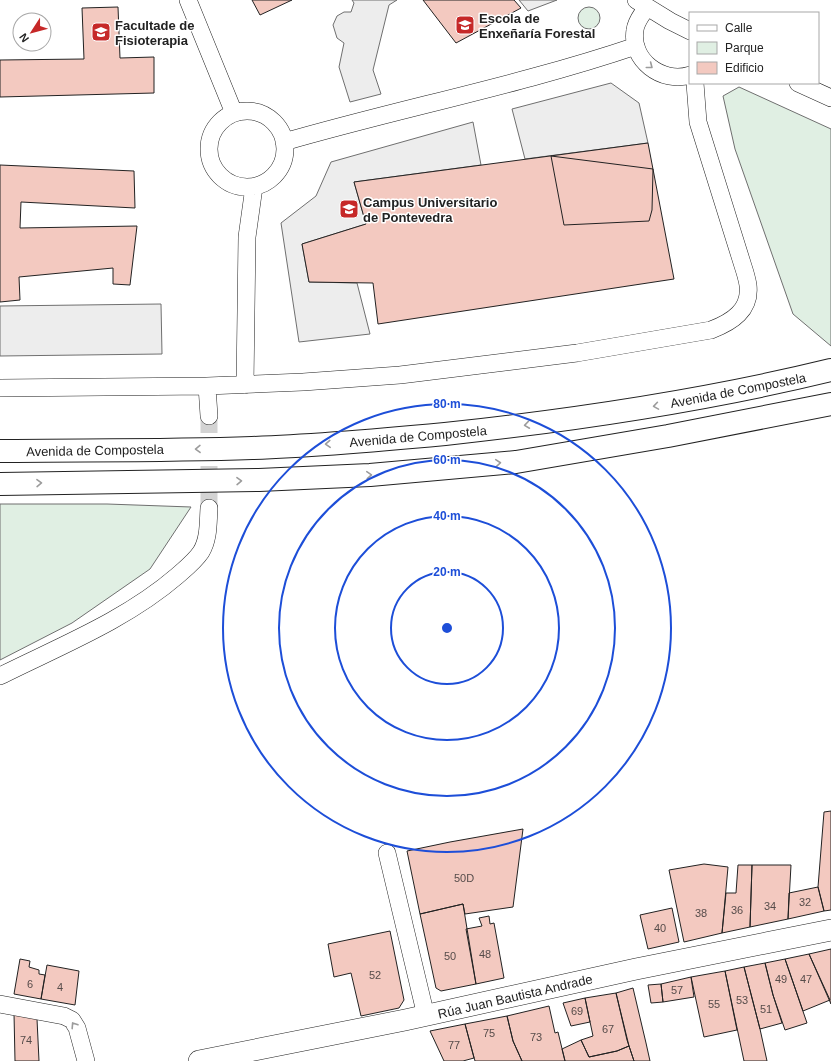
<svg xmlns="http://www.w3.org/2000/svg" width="831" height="1061" font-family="Arial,sans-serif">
	<rect width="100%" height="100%" fill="#fff"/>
	<!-- green -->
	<path fill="#e0efe3" stroke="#6f6f6f" d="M578 18a11 11 0 1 1 22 0a11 11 0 1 1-22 0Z
		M739 87 831 129V346L793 314 735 149 723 96Z
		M0 504H107L191 507 150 569 72 623 0 660Z"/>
	<!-- parking -->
	<path fill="#ededed" stroke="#6f6f6f" d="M352 0H397L389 5 373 70 381 94 350 102 339 67 344 43 337 38 333 25 337 16 344 12H351L354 3Z
		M519 0H557L528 11Z
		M611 83 639 103 648 143 525 159 512 109Z
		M473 122 481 165 354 182 366 224 302 244 309 282 357 283 370 334 299 342 281 223 316 196 331 162Z
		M161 304 162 354 0 356V306Z"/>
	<!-- building -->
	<path fill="#f3c9c0" stroke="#222" d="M252 0H292L260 15Z
		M423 0H514L521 8 456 43Z
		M118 7 120 58 154 57V93L0 97V60L84 59 82 8Z
		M648 143 674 279 378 324 373 283 309 282 302 244 366 224 354 182Z
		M551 156 653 169 652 210 649 221 564 225Z
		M0 165 134 171 135 208 21 202 20 228 137 226 130 285 113 284V268L19 277 20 300 0 302Z
		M831 811V910L824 911 818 887 824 812Z
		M523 829 513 907 465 914 463 904 420 914 407 851 450 842Z
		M704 864 728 867 722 933 684 942 669 870Z
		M738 865H752L750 927 722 933 726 893H736Z
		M752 865H791L788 919 750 927Z
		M818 887 824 911 788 919 789 893Z
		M463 904 476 984 441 991 436 988 420 914Z
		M672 908 679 942 648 949 640 915Z
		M489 916 490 924 494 923 504 978 476 984 466 929 482 926 479 918Z
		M390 931 404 1000 399 1008 361 1016 351 973 334 977 328 944Z
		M831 949V1004L809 954Z
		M809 954 830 1000 803 1011 785 959Z
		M20 959 30 961 29 967 39 970V974L45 975 41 999 14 994Z
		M785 959 807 1023 785 1030 773 995 765 963Z
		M765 963 773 995 782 1023 760 1029 744 967Z
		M47 965 79 971 75 1005 41 999Z
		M744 967 760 1029 767 1061H744L725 971Z
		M725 971 737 1030 704 1037 691 977Z
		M691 977 694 997 663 1002 661 984Z
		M661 984 663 1002 651 1003 648 985Z
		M633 988 646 1043 650 1061H634L627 1040 616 993Z
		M616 993 629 1046 617 1051 589 1057 581 1040 593 1036 585 998Z
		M585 998 590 1022 571 1026 563 1003Z
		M549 1006 555 1033 558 1032 565 1061H522L513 1041 507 1016Z
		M14 1013 37 1019 39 1061H15Z
		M507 1016 513 1041 522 1061H475L465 1024Z
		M465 1024 474 1058 463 1061H444L430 1031Z
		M581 1040 589 1057 617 1051 629 1046 634 1061H565L562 1049Z"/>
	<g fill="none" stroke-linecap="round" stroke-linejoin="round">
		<!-- minor-tunnel -->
		<path stroke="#d3d3d3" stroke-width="17" stroke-dasharray="17 8" stroke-linecap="butt" d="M209 416V508"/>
		<!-- minor casing -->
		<g stroke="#222" stroke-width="18">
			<path id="minor" d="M188 0 234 113
				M636 0 670 21 690 31
				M646 8C642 15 636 21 635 30 630 60 662 84 690 75
				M798 83 831 98
				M209 149a38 38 0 1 1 76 0a38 38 0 1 1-76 0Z
				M284 142C401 108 521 85 636 46
				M245 385 247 237 254 187
				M207 386 209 416
				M0 388 207 386 303 382 400 375 577 353 711 330C732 322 751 310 748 285 747 279 745 272 743 266L698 122 695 83
				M0 676C60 646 126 620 177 576 185 569 195 561 201 552 209 539 208 523 209 508
				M387 853 426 1016
				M0 1004 64 1016 72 1020 77 1028 86 1061"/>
		</g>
		<!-- tertiary casing -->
		<g stroke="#222" stroke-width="22">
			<path id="tertiary" d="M199 1061 405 1020 636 969 831 930"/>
		</g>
		<!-- trunk casing -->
		<g stroke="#222" stroke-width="24">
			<path id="trunk" d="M0 451C84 450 168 451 252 448 317 446 381 440 445 434 575 420 704 401 831 370
				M0 484 259 480 370 475 516 462 668 436 831 404"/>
		</g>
		<!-- minor -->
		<use href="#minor" stroke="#fff" stroke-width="17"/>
		<!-- tertiary -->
		<use href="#tertiary" stroke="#fff" stroke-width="21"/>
		<!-- trunk -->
		<use href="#trunk" stroke="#fff" stroke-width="22"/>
	</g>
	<!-- one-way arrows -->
	<defs><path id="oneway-chevron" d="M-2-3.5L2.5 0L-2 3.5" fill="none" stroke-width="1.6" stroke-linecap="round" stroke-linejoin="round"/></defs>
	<g stroke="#9c9c9c">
		<use href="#oneway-chevron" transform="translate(650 66) rotate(38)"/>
		<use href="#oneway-chevron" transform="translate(656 406) rotate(171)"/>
		<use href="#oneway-chevron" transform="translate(527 425) rotate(172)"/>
		<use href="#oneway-chevron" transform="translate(328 444) rotate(177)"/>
		<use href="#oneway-chevron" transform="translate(198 449) rotate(179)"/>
		<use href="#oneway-chevron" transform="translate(498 463) rotate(-5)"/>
		<use href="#oneway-chevron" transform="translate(369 475) rotate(-4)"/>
		<use href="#oneway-chevron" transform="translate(239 481) rotate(-1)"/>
		<use href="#oneway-chevron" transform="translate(39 483) rotate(-1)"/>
		<use href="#oneway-chevron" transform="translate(74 1025) rotate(-123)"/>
	</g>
	<!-- distance rings -->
	<g fill="none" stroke="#1d4ed8" stroke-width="2">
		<circle cx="447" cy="628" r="56"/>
		<circle cx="447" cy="628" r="112"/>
		<circle cx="447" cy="628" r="168"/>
		<circle cx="447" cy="628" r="224"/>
	</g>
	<!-- icons -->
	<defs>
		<g id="university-square" transform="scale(1)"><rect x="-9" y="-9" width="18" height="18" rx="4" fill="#c62828" stroke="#fff"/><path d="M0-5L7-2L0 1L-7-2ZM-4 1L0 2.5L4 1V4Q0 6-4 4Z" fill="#fff"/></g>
	</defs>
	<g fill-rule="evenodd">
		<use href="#university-square" x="465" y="25"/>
		<use href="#university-square" x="101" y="32"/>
		<use href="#university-square" x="349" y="209"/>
	</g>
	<g text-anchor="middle" stroke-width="3" stroke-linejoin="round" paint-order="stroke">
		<!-- number labels -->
		<g font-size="11" fill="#564c4a">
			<text x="464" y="882">50D</text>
			<text x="805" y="906">32</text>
			<text x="770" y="910">34</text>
			<text x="737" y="914">36</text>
			<text x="701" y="917">38</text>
			<text x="660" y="932">40</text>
			<text x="485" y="958">48</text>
			<text x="450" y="960">50</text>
			<text x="375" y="979">52</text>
			<text x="781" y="983">49</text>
			<text x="806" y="983">47</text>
			<text x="30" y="988">6</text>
			<text x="60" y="991">4</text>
			<text x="677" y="994">57</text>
			<text x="742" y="1004">53</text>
			<text x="714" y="1008">55</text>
			<text x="766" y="1013">51</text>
			<text x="577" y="1015">69</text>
			<text x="608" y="1033">67</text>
			<text x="489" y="1037">75</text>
			<text x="536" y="1041">73</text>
			<text x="26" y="1044">74</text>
			<text x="454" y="1049">77</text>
		</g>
		<!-- poi labels -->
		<g font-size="13" font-weight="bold" fill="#222" stroke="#fff" text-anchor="start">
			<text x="479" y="23">Escola de<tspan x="479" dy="15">Enxeñaría Forestal</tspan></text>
			<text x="115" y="30">Facultade de<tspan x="115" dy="15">Fisioterapia</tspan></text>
			<text x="363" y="207">Campus Universitario<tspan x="363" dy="15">de Pontevedra</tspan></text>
		</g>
		<!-- street labels -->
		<g font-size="13" fill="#222" stroke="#fff">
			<text transform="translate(738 390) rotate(-11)" y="5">Avenida de Compostela</text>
			<text transform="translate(418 436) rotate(-5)" y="5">Avenida de Compostela</text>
			<text transform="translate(95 450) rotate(-1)" y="5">Avenida de Compostela</text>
			<text transform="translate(515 996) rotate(-13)" y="5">Rúa Juan Bautista Andrade</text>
		</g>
	</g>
	<circle cx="447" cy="628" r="6" fill="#1d4ed8" stroke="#fff" stroke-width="2"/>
	<g font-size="12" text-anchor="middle" font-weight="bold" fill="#1d4ed8" stroke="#fff" stroke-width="3" stroke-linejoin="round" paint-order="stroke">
		<text x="447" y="408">80 m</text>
		<text x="447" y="464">60 m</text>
		<text x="447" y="520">40 m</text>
		<text x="447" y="576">20 m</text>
	</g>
	<!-- legend -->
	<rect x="689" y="12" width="130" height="72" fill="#ffffff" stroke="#a7a7a7"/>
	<rect x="697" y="25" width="20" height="6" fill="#ffffff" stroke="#a7a7a7"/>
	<text x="725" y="32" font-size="12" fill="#222222">Calle</text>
	<rect x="697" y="42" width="20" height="12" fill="#e0efe3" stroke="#a7a7a7"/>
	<text x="725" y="52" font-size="12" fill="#222222">Parque</text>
	<rect x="697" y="62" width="20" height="12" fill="#f3c9c0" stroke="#a7a7a7"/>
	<text x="725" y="72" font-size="12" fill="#222222">Edificio</text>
	<!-- north arrow -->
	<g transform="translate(32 32) rotate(234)"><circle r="19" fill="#ffffff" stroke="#a7a7a7"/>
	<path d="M0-3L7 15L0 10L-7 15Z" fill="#c62828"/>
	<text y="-6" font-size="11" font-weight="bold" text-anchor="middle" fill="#222222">N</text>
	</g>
</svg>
